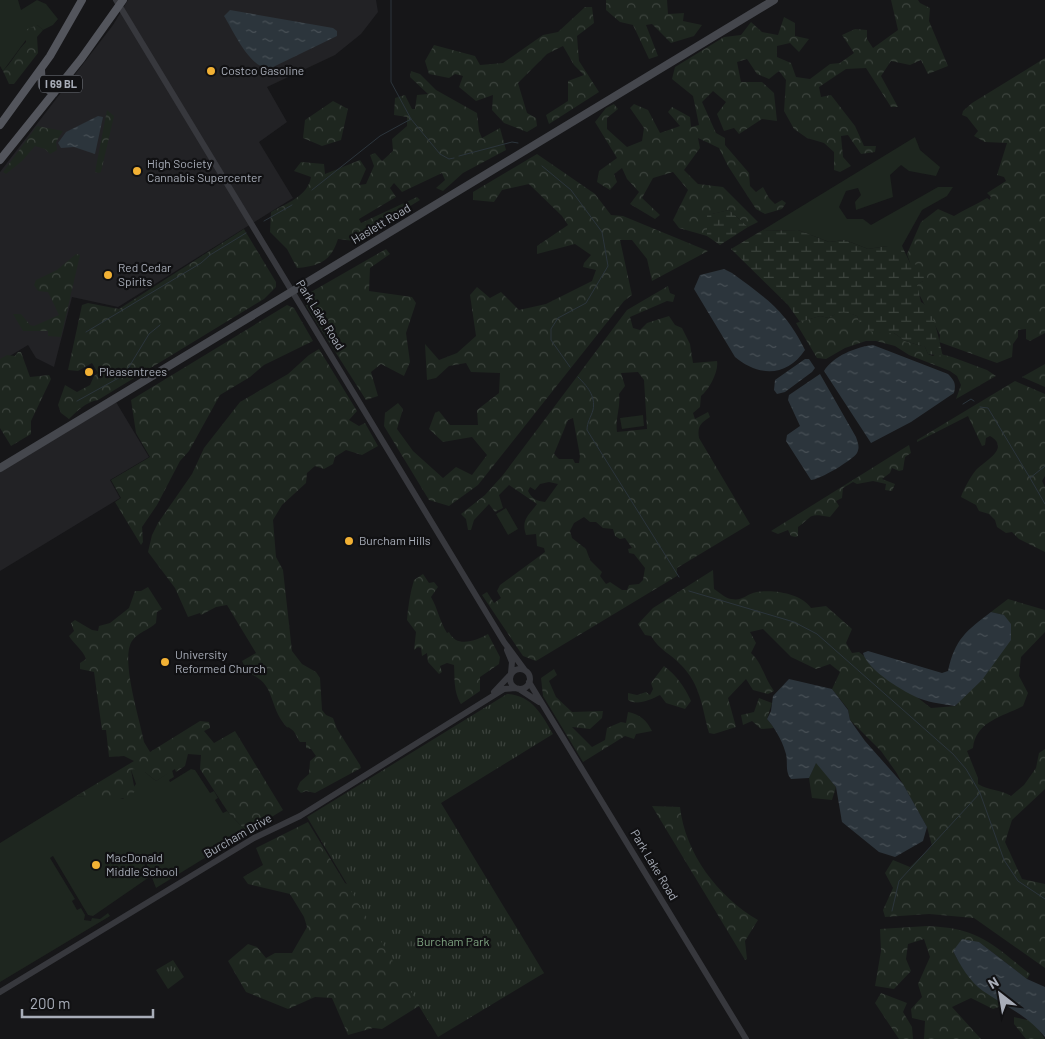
<svg xmlns="http://www.w3.org/2000/svg" width="1045" height="1039" font-family="Barlow,sans-serif">
	<defs>
		<pattern id="forest-crowns" width="20" height="18" patternUnits="userSpaceOnUse" patternTransform="scale(1.25)"><rect width="20" height="18" fill="#1e261f"/><path d="M2 6a3 3 0 1 1 6 0M12 15a3 3 0 1 1 6 0" fill="none" stroke="#3c433d"/></pattern>
		<pattern id="wetland-marsh" width="20" height="14" patternUnits="userSpaceOnUse" patternTransform="scale(1.25)"><rect width="20" height="14" fill="#1e261f"/><path d="M1 5h8M5 5V1M11 12h8M15 12V8" fill="none" stroke="#3c433d"/></pattern>
		<pattern id="park-tufts" width="24" height="20" patternUnits="userSpaceOnUse" patternTransform="scale(1.25)"><rect width="24" height="20" fill="#1e261f"/><path d="M3 7l-1-3M5 7V3M7 7l1-3M15 17l-1-3M17 17v-4M19 17l1-3" fill="none" stroke="#3c433d"/></pattern>
		<pattern id="water-ripples" width="26" height="14" patternUnits="userSpaceOnUse" patternTransform="scale(1.25)"><rect width="26" height="14" fill="#2c353c"/><path d="M2 4q2-2 4 0t4 0M15 11q2-2 4 0t4 0" fill="none" stroke="#485056"/></pattern>
	</defs>
	<rect width="100%" height="100%" fill="#161618"/>
	<!-- built -->
	<path fill="#222225" d="M128 0H376L378 12 361 34 335 55 267 87 287 122 259 142 293 198 118 307 72 297 54 367 36 358 28 345 0 362V172L113 25Z
		M116 402 149 457 110 480 120 498 0 571V472Z"/>
	<!-- grass -->
	<path fill="#1e261f" d="M0 0H18L21 10 37 0 46 4 58 19 53 25 43 30 37 25 3 71 0 66Z
		M915 137 920 150 940 167 936 176 909 171 901 165 890 175 893 197 856 210 855 202 861 195 858 188 846 191 839 207 847 219H863L871 225 938 187H953L947 196 922 210 902 246H888L868 249 845 240 829 242 798 230 761 231Z
		M643 415 644 426 622 429 620 418Z
		M506 508 518 529 508 535 496 514Z
		M134 768 145 772 156 781 172 770 174 777 169 780 170 782 191 769 195 770 210 793 214 791 218 798 215 800 223 813 227 811 247 832 156 888 145 860 143 862 148 871 145 874 148 878 93 916 88 915 53 856 50 858 75 899 72 901 77 910 81 908 85 915 84 920 91 921 92 918 100 919 108 913 110 916 0 982V843L76 796 123 799 136 784 131 770Z"/>
	<!-- forest -->
	<path fill="url(#forest-crowns)" fill-rule="evenodd" d="M606 0H667L668 14 684 13 683 21 702 25 694 36 671 43 652 24 646 25 658 56 649 59 633 25 620 22 606 10Z
		M891 0H918L920 3 930 8 929 21 948 66 928 74 921 60 910 65 891 61 881 76 898 107H891L866 68 846 69 819 87 821 97 831 95 855 126 864 146H876L875 152 861 154 848 135 841 136 843 157 851 166 840 172 834 170V152L824 143 807 138 794 129 784 111 786 80 779 71 769 79 757 74 747 59 737 62 741 82H762L774 93 777 121 762 119 739 134 734 128 724 131 717 114 726 102 713 91 702 102 716 133 725 138V145L749 173 750 186 756 192 763 187 769 198 775 204 782 200 786 203 782 209 765 214 756 209 728 166 719 148 698 138 700 148 684 170 698 184 723 187 758 222 748 227 729 210 708 215 707 236 679 228 673 220 688 190 673 172 653 178 642 198 660 215 655 219 630 204 639 192 627 179 622 168 614 174 617 182 610 190 597 182 599 171 617 158 595 122 606 108 614 104 618 109 607 118V129L627 147 642 141 644 128 630 108 634 104 648 110 660 133 680 126 668 112 672 107 690 117 691 127 699 125 693 96 672 79 675 67 724 37 741 35 751 22 762 32 778 35 784 17 795 23V36L809 39 799 52 790 43 777 46V57L791 63 796 77 810 79 830 64 840 63 854 53 842 35 855 29 867 30V39L873 48 898 30Z
		M585 7H592L594 23 577 36 579 61 599 92 549 124 546 115 568 101V81L584 75 574 65 563 46 547 54 518 83 527 113 536 118 537 126 527 132 504 123 492 110 493 95 476 101 459 87 463 76 455 74 449 78 429 74 425 61 434 45 475 56 480 65 503 63 543 35 558 32Z
		M37 25 43 30 37 37 38 53 14 84H9L3 71C12 62 17 51 26 42L25 30Z
		M1045 58V333L1030 341 1026 339V329L1018 330V337L1013 344 1012 357 997 363 939 342 940 335 918 292 916 285 923 281 910 263 907 254 921 222 938 209 954 216C965 209 976 205 987 198L990 200 991 197 987 193 1006 181 1004 177 997 175 1007 143 985 142 974 136 978 131 967 117 962 115 963 111 972 103Z
		M411 71 420 74 436 90 477 113 479 131 482 138 500 128 506 150 463 173 443 191 436 188 445 180 442 173 402 192 394 183 390 188 396 197 359 219 361 223 417 197 420 200 354 241 338 239C331 261 320 266 297 268L287 249 270 232 271 212C287 203 308 196 311 177L294 171 301 162 324 164 325 174 360 160 366 169 359 185 366 184 374 166 370 155 375 153 382 161 393 151 392 139 407 126V117L394 115 395 98 405 95 412 109H415L417 95 428 94 410 77Z
		M333 101 348 109 341 140 322 146 303 138 305 120Z
		M107 110 114 116 101 172 99 173 95 172Z
		M37 126 63 131 56 142 57 150 50 154 45 149 35 146 22 161 6 174 3 172Z
		M537 154 595 194 611 215 623 216 708 251 652 281 647 259 632 240H620L632 295 624 301 478 485 449 506 429 500 384 426 385 413 398 403 403 409 397 429 413 451 443 478 456 467 472 475 487 455 472 437 443 442 429 429 435 413 439 411 450 425H478L477 410 499 393 500 373 471 372 466 363 449 366 436 378 427 380 425 344 439 360 457 353 476 336 470 295 477 287 490 298 501 292 519 310 546 304 592 281 596 270 583 267 584 263 591 255 575 244 537 254V246L568 225 562 216 529 184 502 190 494 202 473 200V192Z
		M244 229 276 282V287L264 299 98 400C86 402 77 411 69 419L61 413 58 405 65 385 77 392 90 385 94 376 98 373 92 363 78 371 68 370 82 305 88 303 119 309Z
		M386 249 390 254 370 268 369 291 412 297 416 303 406 333 410 362 404 376 381 364 371 372 378 396 366 400 306 306 311 292Z
		M76 254 80 255 61 337 48 336V331H23L13 314H21L30 325 34 326 59 315 48 292 38 291 34 285 36 280 57 270Z
		M668 286 670 293 675 295 673 302 667 301 630 317 633 328 640 330 647 323 669 316 675 325 682 328 690 344 693 363 717 361C719 371 709 390 701 396L700 407 693 413 695 419 708 412 710 417C701 423 697 426 699 438L750 524 677 568V576L536 661 523 656 482 595 487 592 494 603 501 598 497 591 500 585 545 552 544 548 537 546 536 534 526 535C521 520 528 516 537 504L509 485 499 495 503 508 495 512 489 504 474 520 471 530H468L466 519 461 514 485 495 503 475 627 310ZM638 372 644 380 647 429 617 432C615 418 621 407 619 394L625 386 621 373ZM573 418 580 456 579 463H575L573 459H559L554 454 568 420ZM549 482 558 484 545 502C537 501 532 499 528 491L530 487 535 490 540 484ZM584 517 590 522H596L603 528 613 529 615 536 620 539 625 538 632 548 628 549 629 553 634 554 645 568 643 580 639 584 629 585 627 590H622L610 582 606 584 600 576 602 572 590 560 586 549 572 538 570 531 574 523Z
		M287 305 294 308 313 341 264 365 250 377 220 395 189 451 180 461 157 505 142 527 143 542 141 545 115 502 121 498 111 480 150 457 136 433 131 400Z
		M838 312H847L857 316 860 323 881 333H894L905 341 925 347 928 354 933 356 937 353 952 357 987 370 996 376 956 399 961 385 957 376 950 371 909 355 895 346 876 341H866L845 348 826 359 817 358 796 323 820 316 829 318Z
		M319 349 357 411 349 420 359 426 365 423 378 446 362 455 346 450 335 457 333 464 324 469 315 466 307 473 306 483 282 505 273 520 276 557 283 570 292 651 302 664 316 672 320 678 322 710 326 715 333 718 337 729 360 765 361 768 315 793 306 791 301 793 297 789 300 782 309 774 310 761 316 756 311 749 306 748V742H300C297 738 295 731 291 729 286 725 289 730 285 725 268 705 276 683 248 673L242 661 256 653 227 605 216 607 201 615 200 613 188 617 175 588 148 552 152 535 158 523 192 474 204 448 240 402 288 374 309 355Z
		M18 352H21L30 377 49 375 51 379 31 421V434L11 446 0 428V359L7 355 15 356Z
		M1045 364V387L1022 377Z
		M1015 381 1045 394V476L1042 481 1045 487V552L1019 539 1012 532 1006 533 997 527 995 520 989 514 979 511 976 505 961 497C963 490 971 476 976 470 985 461 1011 448 990 436L986 438 985 445 982 446 968 416 917 442V440Z
		M909 445 911 453 905 457 903 470 899 471 892 468 890 473 882 479 895 484 892 491 885 490 886 484 873 481 857 484 853 482 843 488 842 498 836 501 839 506 830 517C807 513 814 516 798 527V536L796 537 791 536 788 530 778 534 771 531Z
		M713 570 714 589C719 592 725 598 731 599 742 601 744 596 753 593 769 588 802 593 811 608L826 606 852 629 846 643 852 653 859 652 931 708 956 706 1004 615 991 612 1008 599 1045 610V632L1021 657 1019 676 1028 693 1023 706C1002 717 976 721 973 748L967 751 978 778V784C989 791 1000 789 1011 796L1024 785 1036 768 1039 753 1045 749V789L1012 820 1005 842 1022 879 1045 884V968L974 918 929 914 885 917 883 910 893 888 885 873 893 860 910 867 932 846 927 827 896 772 881 751 850 720 848 709 832 689 840 672 830 664 816 669 791 657 763 629 750 632 756 643 751 653C763 664 764 678 774 691L768 694 753 690 746 679 728 698 736 727 714 734 709 733C702 708 701 685 681 665 670 653 660 651 651 636L645 635 638 624 653 608Z
		M423 574 429 583 434 582 438 587 431 597C438 609 439 620 447 633L449 632C457 649 477 640 488 634L500 657 499 664 480 677V691L461 704C453 691 455 678 454 665L447 663 440 666 442 672 439 674 428 662 427 653 422 656 421 648 418 647 414 650 416 632 407 620C408 607 410 593 414 580Z
		M148 587 162 609 157 612 156 623C149 630 138 632 132 641 120 659 140 720 144 742L150 752 200 721 209 722 210 728 204 731 214 743 235 731 283 810 247 832 228 812 200 769 201 755 188 754 185 766 176 772 175 769 156 781 145 772 141 773 134 769 131 770 135 791C125 806 92 797 76 796L134 761 124 756 109 757 106 730H102L94 672 80 669V663L86 659C83 650 74 644 69 636L74 631 71 623 75 620 92 630 98 631 99 626 110 623 129 608 135 591H141Z
		M664 666C677 676 684 686 691 701L685 709 666 703 660 695C650 700 637 706 628 700V693L637 695 646 692 650 695 653 689 651 683Z
		M554 669 557 675 549 681 556 697 572 712 603 711 602 718 590 729 572 727 592 747 605 740 607 728 621 722 626 723 628 712C640 714 647 721 652 731L636 734 634 739 625 736 583 762 543 696 541 678Z
		M759 698 772 703 767 719 774 728 761 729 752 721 743 725 741 715 754 712Z
		M816 762 836 787 832 800 812 798 809 778Z
		M652 806 680 807C685 853 718 897 758 920L745 941 747 959 745 960Z
		M308 822 345 883 544 973 430 1024 419 1006 382 1029 373 1028 348 1035 332 998 315 997 288 1009 246 992 228 961 248 944 257 947 266 958 275 953H292L307 927 304 917 290 894 248 884 243 877 263 865 256 848Z
		M927 926C979 928 991 943 1030 974L1027 979 979 942 953 951C968 980 979 989 1007 1004L993 1009 971 998 952 1007 981 1039H924L925 1021 912 1018 911 1009 922 997 918 984 930 957 924 939 908 944 906 959 911 971 894 989 875 986 881 951 880 929Z
		M881 993 907 1003 903 1012 912 1027 913 1039H899L875 1003Z
		M1014 1017 1032 1021 1045 1039H1026L1014 1024Z"/>
	<!-- wetland -->
	<path fill="url(#wetland-marsh)" d="M729 210 748 227 720 245 707 236V215Z
		M798 230 829 242 845 240 868 249 888 246H902L910 263 921 266 925 274 923 281 917 285 921 302C935 309 939 342 943 356L928 354 925 347 905 341 894 333H881L869 331 860 323 857 316C845 311 839 311 829 318L820 316 800 322 788 305 731 249 761 231Z"/>
	<!-- park -->
	<path fill="url(#park-tufts)" d="M507 694C532 695 542 715 553 734L441 803 544 973 438 1037 307 817Z
		M173 960 184 977 168 989 156 970Z"/>
	<!-- water -->
	<path fill="url(#water-ripples)" d="M230 10 333 28 337 31V36L271 68C251 71 234 32 224 16Z
		M98 116 103 117 95 154 74 147 61 148 58 143 66 132Z
		M724 269 732 273C766 298 786 311 805 350 787 377 759 377 735 357L694 289 700 275Z
		M873 345 948 374C955 381 956 384 954 393L911 422 871 443 824 371C833 356 856 347 873 345Z
		M805 359H809L815 368 812 372 785 392 777 394 774 390 775 380Z
		M820 374 856 437C858 443 860 447 857 453 853 460 819 480 811 480L786 441 787 435 800 426 788 400 789 395Z
		M991 612 1004 615 1011 624V640L982 680 955 706C944 704 931 703 921 699 905 693 867 670 863 653L868 651 942 673 948 671C955 639 966 631 991 612Z
		M789 679 832 689 848 710 850 720 865 741 903 784 927 827 923 841 895 857 879 852 842 822 836 787 816 763 809 778 791 779C784 771 789 760 785 751 782 740 774 727 767 719L771 711 773 696Z
		M962 939 979 942 1027 979 1045 987V1037C1026 1014 1006 1007 983 991 970 982 960 965 953 951Z"/>
	<g fill="none" stroke-linecap="round" stroke-linejoin="round">
		<!-- stream -->
		<path stroke="#2c353c" stroke-width="1" d="M391 0V82L411 119 440 154 449 159 454 158
			M459 156 512 142 518 143
			M542 166 571 190 602 232 608 266 586 303 558 318 551 329V340L570 367
			M312 190 380 136 411 119
			M264 221 292 205
			M86 332 201 263 210 255 246 233
			M578 377C587 386 596 396 593 410 591 417 587 422 587 430L679 577
			M77 401 124 375 149 334 160 325
			M963 404 971 399 974 401
			M980 407 988 408 1030 478
			M1045 466 1030 478 1045 504
			M689 591 794 622 817 634 953 754 966 769 980 793 1004 860 1018 881 1045 899
			M892 911 899 881 980 793"/>
		<!-- tertiary -->
		<path stroke="#37383d" stroke-width="6" d="M116 0 504 642 524 669
			M507 650 512 662 511 673
			M510 679a10 10 0 1 1 20 0a10 10 0 1 1-20 0Z
			M529 682 746 1039
			M519 689 539 702
			M494 692 509 676
			M0 992 254 838 300 816 504 689 515 688"/>
		<!-- secondary -->
		<path stroke="#45474d" stroke-width="8" d="M0 468 774 0"/>
		<!-- primary -->
		<path stroke="#53555c" stroke-width="8" d="M41 70 42 86 54 93
			M0 125 50 56 82 0
			M0 160 81 59 123 0"/>
	</g>
	<!-- markers -->
	<g fill="#f2b134" stroke="#111113" stroke-width="2">
		<circle cx="211" cy="71" r="5"/>
		<circle cx="137" cy="171" r="5"/>
		<circle cx="108" cy="275" r="5"/>
		<circle cx="89" cy="372" r="5"/>
		<circle cx="349" cy="541" r="5"/>
		<circle cx="165" cy="662" r="5"/>
		<circle cx="96" cy="865" r="5"/>
	</g>
	<g text-anchor="middle" stroke-width="4.5" stroke-linejoin="round" paint-order="stroke">
		<!-- shield labels -->
		<rect fill="#111113" stroke="#7b7e86" stroke-width="1" x="40" y="75.5" width="42" height="17" rx="4"/>
		<g font-size="11" font-weight="bold" fill="#a8adb8">
			<text x="61" y="88">I 69 BL</text>
		</g>
		<!-- poi labels -->
		<g font-size="12" fill="#a8adb8" stroke="#111113" text-anchor="start">
			<text x="221" y="75">Costco Gasoline</text>
			<text x="147" y="168">High Society<tspan x="147" dy="14">Cannabis Supercenter</tspan></text>
			<text x="118" y="272">Red Cedar<tspan x="118" dy="14">Spirits</tspan></text>
			<text x="99" y="376">Pleasentrees</text>
			<text x="359" y="545">Burcham Hills</text>
			<text x="175" y="659">University<tspan x="175" dy="14">Reformed Church</tspan></text>
			<text x="106" y="862">MacDonald<tspan x="106" dy="14">Middle School</tspan></text>
		</g>
		<!-- street labels -->
		<g font-size="12" fill="#a8adb8" stroke="#111113">
			<text transform="translate(381 224) rotate(-31)" y="4">Haslett Road</text>
			<text transform="translate(320 315) rotate(58)" y="4">Park Lake Road</text>
			<text transform="translate(238 836) rotate(-30)" y="4">Burcham Drive</text>
			<text transform="translate(654 865) rotate(59)" y="4">Park Lake Road</text>
		</g>
		<!-- park labels -->
		<g font-size="12" fill="#7fa381" stroke="#111113">
			<text x="453" y="946">Burcham Park</text>
		</g>
	</g>
	<!-- north arrow -->
	<g transform="translate(1000 994) rotate(329)" stroke="#111113" stroke-width="4" paint-order="stroke">
	<path d="M0-4L9 19L0 12L-9 19Z" fill="#a8adb8"/>
	<text y="-8" font-size="14" font-weight="bold" text-anchor="middle" fill="#a8adb8">N</text>
	</g>
	<!-- scale -->
	<path d="M22 1009v8h131v-8" fill="none" stroke="#a8adb8" stroke-width="2.5"/>
	<text x="30" y="1009" font-size="15" fill="#a8adb8" stroke="#111113" stroke-width="4" paint-order="stroke">200 m</text>
</svg>
